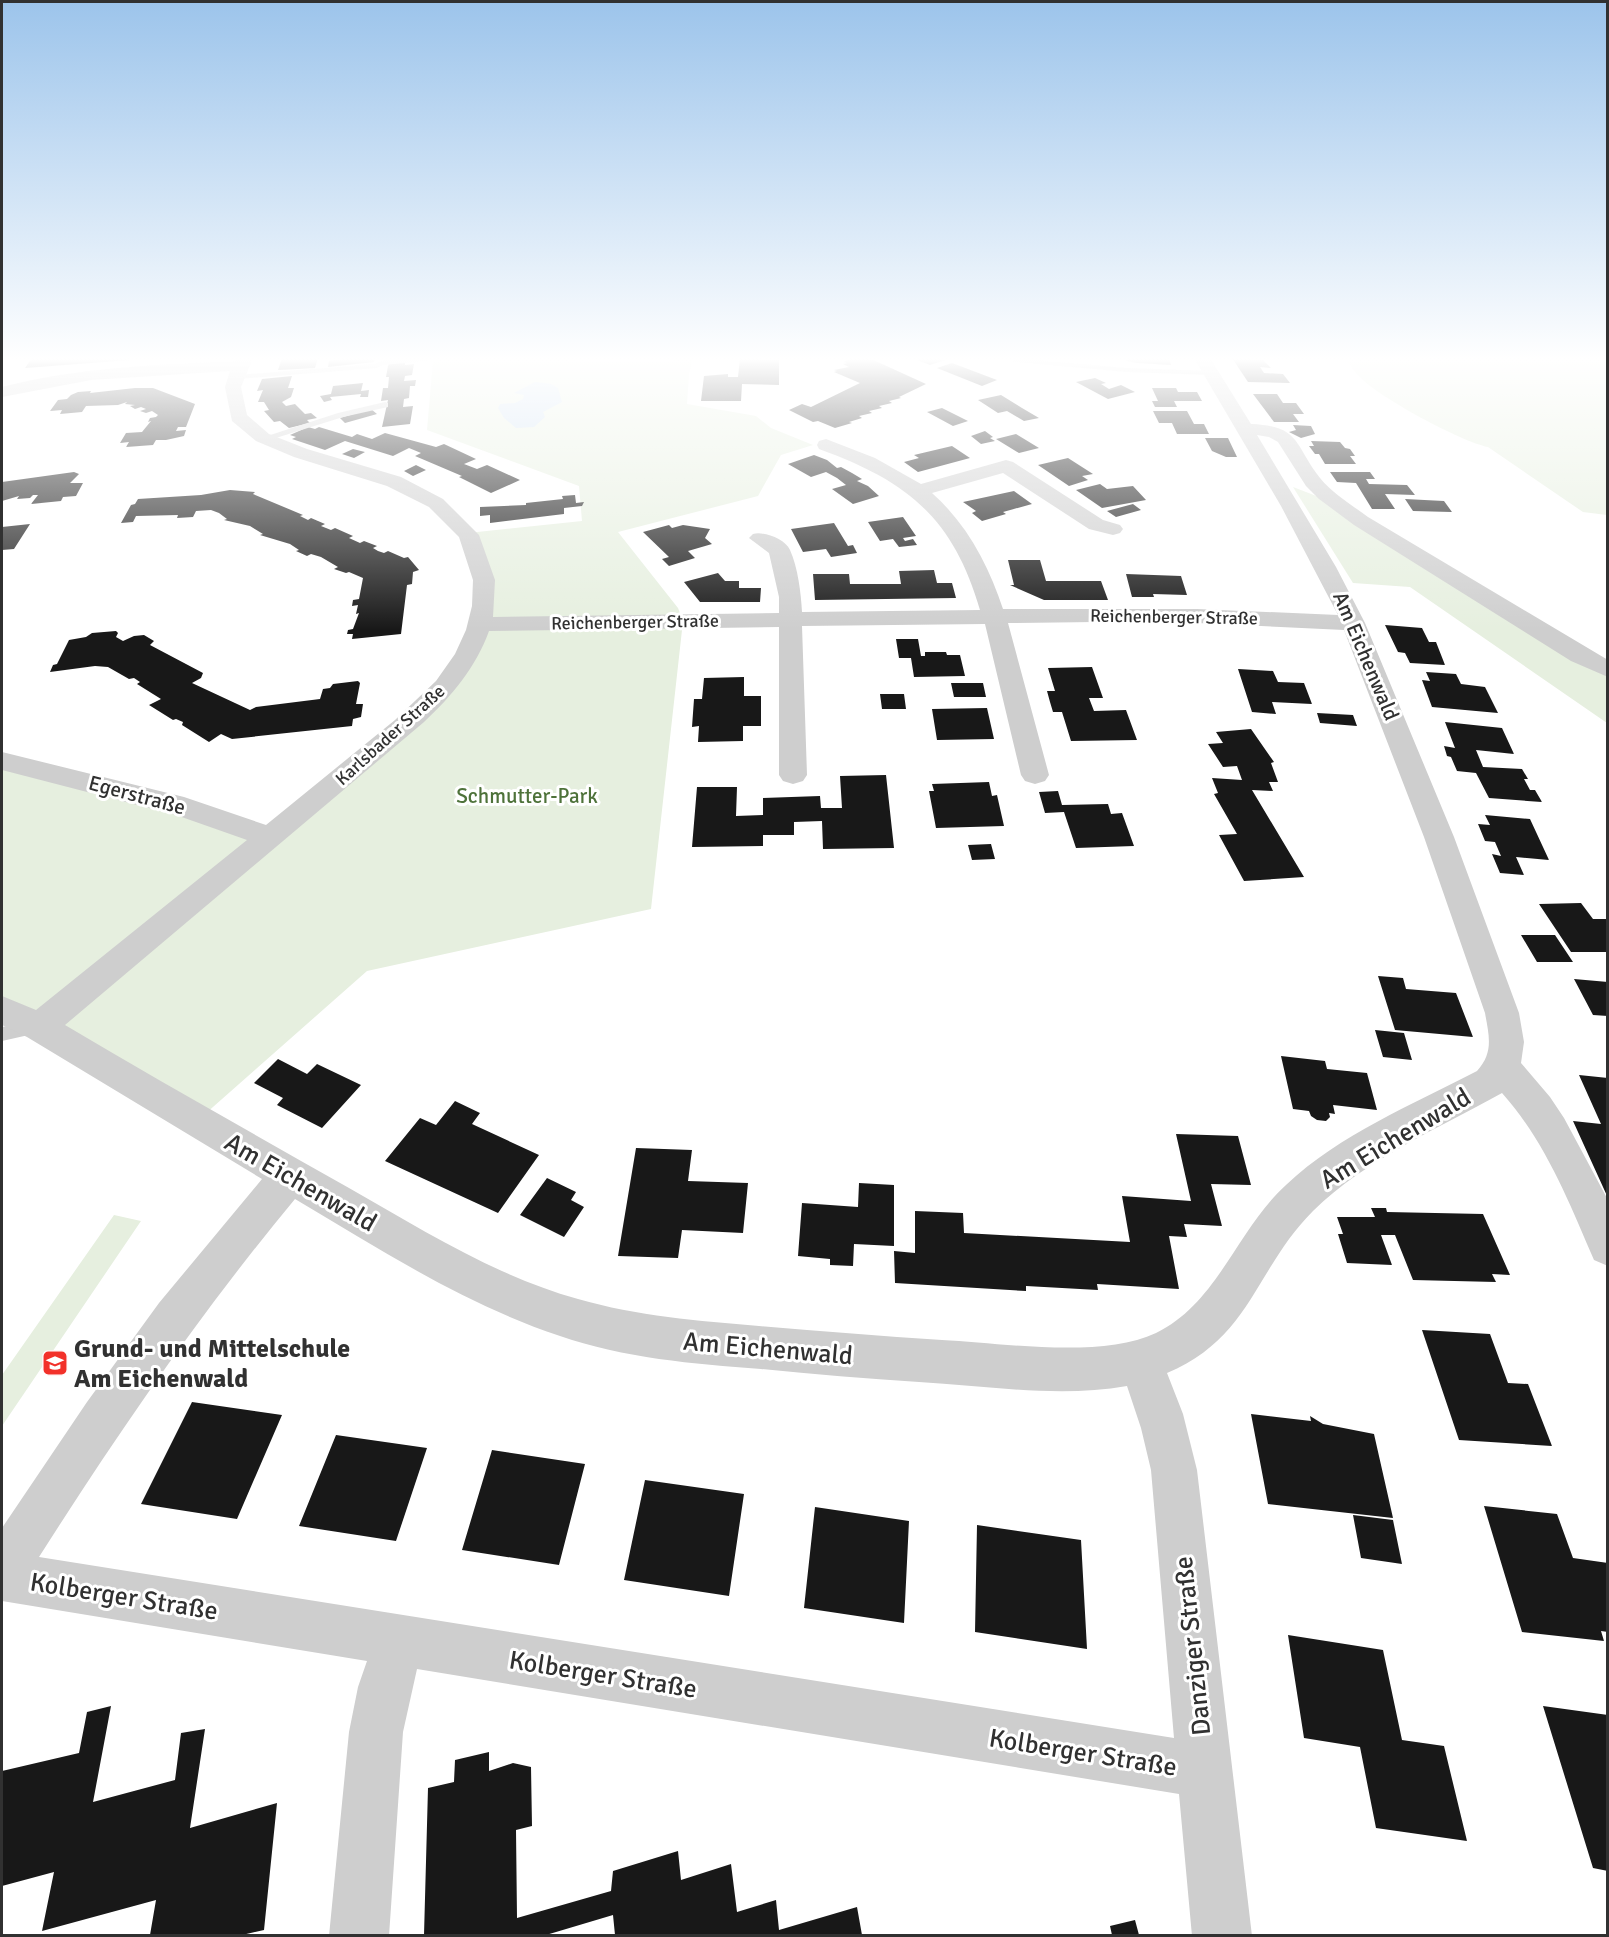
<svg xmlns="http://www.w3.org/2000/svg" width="1609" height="1937" font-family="Signika,sans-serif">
	<rect width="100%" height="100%" fill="#fff"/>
	<!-- green -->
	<path fill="#e6efdf" d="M447 358H560L561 360 672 362 673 358H693L689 374 687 404 756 416 771 428 813 445 781 455 758 496 618 532 678 608 683 621 651 909 367 971 196 1122 39 1027 2 1010V761L129 792 270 837 402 729 480 624 468 533 582 521 579 486 427 430 433 361Z
		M1354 358H1607V515L1583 512 1488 447C1462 442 1378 397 1360 377 1355 373 1352 367 1348 362Z
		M1293 487 1319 497 1607 676V723L1410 587 1353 583Z
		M114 1215 141 1221 2 1426V1375Z"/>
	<!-- water -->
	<path fill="#caddf0" d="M535 382 551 384 558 388 562 402 543 412 545 417 534 427 516 428 504 418 498 408 500 404 515 403 523 399 524 395 514 393Z"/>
	<!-- building -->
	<path fill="#181818" d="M32 358H129L130 360 25 368Z
		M282 358H318L315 368 278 370Z
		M346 358H375L374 362 328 367 329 361Z
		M740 358 779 360V385L742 384 741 401H701L704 376 728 374V377H738Z
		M845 358H869L926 384 899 397 901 398 889 401 892 403 879 406 882 408 869 411 872 413 859 416 862 418 849 422 852 423 835 428 818 421 813 422 789 410 802 404 811 407 860 383 834 372 837 371 834 370 849 367 843 364 847 363 844 362 848 360Z
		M912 358H940L945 360 930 365Z
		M1126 358H1169L1171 365 1137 363 1127 361Z
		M1232 358 1263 360 1271 368 1260 367 1264 373 1283 374 1290 383 1248 382Z
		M405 362V365L414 364 412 375 405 376 404 381 416 380 415 386H410L409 398 404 399 403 407 413 406 410 424 382 427 388 400 381 401 383 388H388L389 377H386L388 366 389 364Z
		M952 363 997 380 982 386 937 368Z
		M292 376 288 388H294L291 397 282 402 286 406 295 404 305 414 311 413 317 418 307 420 310 423 289 428 280 421 274 422 264 411 269 410 264 402H258L263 390 257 391 262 379Z
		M1095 378 1106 383 1101 384 1109 389 1121 385 1135 392 1108 399 1076 382Z
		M363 383 361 391 369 390 368 397H360L361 394 330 397 332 400 324 402 320 396 331 394 333 386Z
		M135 388H153L195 404 186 427H178L176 431 186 430 184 436 166 440H156L153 445 126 447 129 442 120 443 126 433 142 432 151 421 148 422 150 418 156 417 158 415 152 411 146 413 140 411 146 409 141 407 135 409 130 406 135 405 125 404 127 402 118 405 86 406 82 412 60 414 62 410 50 411 58 400 67 399 71 395 78 392 91 391 90 393Z
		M1152 388H1176L1178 392H1197L1202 401H1174L1177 407H1155L1152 401H1158Z
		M1253 394H1277L1283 403H1296L1304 414H1293L1299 422H1274Z
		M1001 395 1022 408 1039 418 1024 421 1007 411 998 413 978 400Z
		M942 408 968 421 953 426 927 412Z
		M371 409 377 414 345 423 340 418Z
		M1153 411H1187L1194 424H1204L1209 434H1177L1172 423H1159Z
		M1293 425 1311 426 1315 434 1301 438 1289 432 1296 430Z
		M308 427 315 429 319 427 352 437 357 434 372 439 385 433 436 447 444 444 476 459 464 464 477 469 487 465 520 480 491 493 459 477 462 476 415 456 421 453 409 448 393 456 345 441 325 450 292 439 296 437 290 435Z
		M985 431 993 437 990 438 995 441 981 444 971 436Z
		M1016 434 1039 448 1019 453 996 439Z
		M1205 438H1228L1237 457H1226L1212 451Z
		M1311 441 1340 442 1345 448 1350 449 1355 456H1350L1356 464H1325L1319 454H1315L1309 446H1314Z
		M952 446 970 458 918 472 904 462 919 458 914 455Z
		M353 449 365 452 354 458 342 454Z
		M814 455 827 460 837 468 841 467 852 473 862 479 857 481 868 486 879 496 853 504 832 489 846 485 837 478 826 472 811 477 788 464Z
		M1068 458 1093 474 1082 476 1088 480 1069 486 1038 465Z
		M416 465 426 470 413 476 404 471Z
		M74 472 79 474 70 483H83L76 496 63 497 61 501 31 504 38 495H33L30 498 17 499 19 496 2 501V482Z
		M1330 472H1370L1375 479H1366L1369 484 1407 485 1415 495 1385 494 1395 509H1372L1356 483 1337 482Z
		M1100 484 1107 489 1133 486 1146 500 1102 508 1076 490Z
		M230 490 255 492 253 494 303 515 300 516 308 520 311 518 325 524 321 526 331 530 335 528 353 536 349 538 360 543 364 541 377 546 373 548 378 551 384 553 388 551 404 558 408 557 419 570 413 572 412 584 407 585 401 634 352 639 353 634H347L348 630 353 629 359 613 356 614 358 605 352 606 353 600 359 599 363 578 349 572 346 573 334 569 338 567 321 557 311 554 307 556 296 551 299 550 290 544 260 535 263 534 250 526 224 520 227 519 219 513 211 510 196 511 193 517 177 518 178 515 136 516 133 522 121 523 131 505 135 504 138 499 201 495Z
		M1014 491 1032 504 1003 512 1006 514 982 521 972 513 976 511 963 502Z
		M575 495 576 503 584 502 582 506 564 508V514L490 523V515L480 516V507L526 505V503L563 499 562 496Z
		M1405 499 1444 501 1452 512 1413 511Z
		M1133 504 1141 510 1116 517 1107 511Z
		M903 517 916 536 903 538 905 541 913 539 917 545 899 547 893 539 880 541 868 522Z
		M834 523 848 546 853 545 857 553 831 557 826 549 803 552 791 529Z
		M30 524 14 549 2 550V527Z
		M669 525 672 528 683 525 710 529 705 538 712 544 688 551 695 558 669 566 662 559 669 557 643 532Z
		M1008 560H1040L1046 581H1101L1108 600H1044L1010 585H1014Z
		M934 570 937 583H952L956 598 815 600 813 574H849L850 584H901L899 571Z
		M718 573 725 581H739V588H761L760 602H700L684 582Z
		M1126 574 1181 576 1187 595 1153 594 1154 597H1132Z
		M1385 625 1422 628 1429 642H1436L1445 665 1410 663 1405 653 1398 652Z
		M116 631 118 633 116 637 123 641 134 636 144 635 154 641 150 645 203 673 201 678 192 683 250 710 256 707 320 699 323 689 330 688 333 684 358 681 360 683 356 704H363L361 717 353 719 352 726 232 739 221 734 209 742 182 725 183 722 176 719 173 720 149 705 161 699 137 684 140 682 134 678 129 679 108 667 95 666 50 672 53 665 57 664 69 640 86 637 92 633Z
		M896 639H918L921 656H925V652H946L947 655H960L965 676 914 677 911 658H899Z
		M1092 667 1103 698H1089L1094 711 1126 710 1137 740 1071 741 1062 712H1053L1050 702 1047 691H1055L1048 668Z
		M1238 669 1273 671 1278 682 1304 683 1312 704 1272 702 1276 714 1252 712Z
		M1426 672 1456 674 1461 684 1485 687 1498 713 1432 707 1422 680 1430 681Z
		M744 677V696H761V726H743V741L698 742 699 726 692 727 694 699H702L704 678Z
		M951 683H983L986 697H954Z
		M880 694H904L906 709H882Z
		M987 708 994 739 937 740 932 709Z
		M1317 713 1353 715 1357 726 1320 723Z
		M1445 722 1502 728 1514 754 1476 750 1483 767 1522 769 1528 779H1524L1530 790H1535L1542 802 1489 798 1476 773 1457 771 1451 757 1447 756 1444 746 1455 748Z
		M1251 729 1274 762 1271 763 1278 782H1269L1273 791 1252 790 1304 877 1244 881 1219 835 1237 834 1214 794 1218 793 1212 778 1242 780 1237 766 1223 767 1208 744 1223 743 1216 732Z
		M886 775 894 848 823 849 822 821 794 822V835H763V846L692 847 697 787H737L736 816 763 815V798L820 796 821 808H842L840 776Z
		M989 782 992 796 997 795 1004 826 936 828 929 791H934L932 784Z
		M1058 791 1062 805 1108 804 1111 814 1122 813 1134 846 1076 848 1064 812 1045 813 1039 792Z
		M1485 815 1530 819 1549 860 1516 857 1524 875 1500 873 1492 854 1501 856 1495 842 1485 841 1478 824 1490 825Z
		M991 844 995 859 972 860 968 845Z
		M1581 903 1593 919H1608V952H1571L1539 904Z
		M1521 935H1555L1573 962H1537Z
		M1378 976 1403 978 1406 989 1456 993 1473 1037 1395 1030Z
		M1574 979 1608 982V1016L1593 1015Z
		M1375 1030 1404 1033 1412 1060 1383 1057Z
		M1281 1056 1325 1061 1327 1069 1367 1073 1377 1110 1333 1105 1335 1114 1329 1113 1330 1117 1326 1121 1317 1120 1311 1116 1309 1111 1293 1109Z
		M278 1059 307 1074 317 1064 361 1085 322 1128 277 1105 283 1098 254 1083Z
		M1579 1075 1608 1078V1198L1573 1121 1601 1124Z
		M455 1101 480 1113 472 1124 539 1155 498 1213 385 1161 420 1118 436 1125Z
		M1176 1134 1238 1136 1251 1185 1211 1184 1222 1226 1184 1224 1187 1237 1169 1236 1179 1289 1097 1284 1098 1290 1026 1286V1291L895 1283 894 1251 915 1253V1211L963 1213 964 1233 1130 1242 1122 1196 1191 1201Z
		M636 1148 692 1150 688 1181 748 1183 743 1233 682 1230 678 1258 618 1256Z
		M547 1178 576 1192 571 1200 584 1207 564 1237 520 1215Z
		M859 1183 894 1185V1246L854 1244 853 1266 830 1265V1259L798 1256 802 1203 858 1207Z
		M1371 1208H1386L1387 1212 1483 1214 1510 1275 1492 1274 1496 1282 1413 1280 1395 1235H1381L1392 1265 1347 1263 1338 1234H1343L1337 1217H1375Z
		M1422 1330 1490 1334 1508 1383 1528 1384 1552 1446 1459 1440Z
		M192 1402 282 1415 237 1519 141 1504Z
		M1251 1414 1311 1421 1310 1416 1323 1424 1374 1434 1393 1518 1268 1504Z
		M336 1435 427 1448 396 1541 299 1526Z
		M492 1450 585 1464 559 1565 462 1550Z
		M645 1480 744 1494 729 1596 624 1580Z
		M1484 1506 1557 1514 1573 1558 1608 1563V1632L1601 1631 1604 1641 1522 1632Z
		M815 1507 909 1521 904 1623 804 1608Z
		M1353 1515 1393 1520 1402 1564 1361 1558Z
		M977 1525 1081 1540 1087 1649 975 1632Z
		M1288 1635 1383 1650 1402 1740 1444 1746 1467 1841 1376 1828 1360 1747 1304 1738Z
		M111 1706 93 1802 175 1780 181 1733 205 1729 190 1828 277 1803 264 1930 242 1935H150L156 1900 42 1931 54 1872 2 1886V1771L79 1753 87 1712Z
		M1543 1706 1608 1715V1871L1593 1868Z
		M489 1752V1771L513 1763 531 1767 532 1826 516 1830 517 1918 611 1891 613 1871 678 1851 681 1880 731 1864 737 1912 776 1900 779 1930 857 1907 862 1935H615L613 1915 546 1935H424L428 1788 454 1782 455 1760Z
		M1135 1920 1139 1935H1112L1110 1926Z"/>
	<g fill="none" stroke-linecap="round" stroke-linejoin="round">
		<!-- service -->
		<path fill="#cecece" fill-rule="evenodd" d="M406 358 431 359 427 361 382 365 377 368 237 379 233 377 237 375 375 364 380 361Z
			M1013 358 1127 368 1211 371 1215 373 1211 375 1127 372 1016 362H1013Z
			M385 402 388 403V407L343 417 263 442 258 439 338 413Z
			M36 1020 42 1022 45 1027 42 1032 2 1041V1027Z"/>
		<!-- minor -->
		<path fill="#cecece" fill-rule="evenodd" d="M237 358H253L241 387 247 415 269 434 307 449 401 477 443 499 479 535 495 580 493 617 779 613V597L769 553 749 538 753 534C764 531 785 539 790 550 798 568 801 593 802 612L980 610C953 517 907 481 819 449L817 445 819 441 826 439 875 458 921 484 1006 460 1013 462 1103 520 1120 525 1123 529 1120 533 1113 535 1089 529 1003 473 932 493C967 524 989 566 1003 609H1197L1338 615 1281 506 1194 358H1210L1251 424C1301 426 1294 445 1320 478 1333 494 1352 505 1368 517L1608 660V677L1571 661 1354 525 1319 499 1306 486 1278 442 1269 437 1257 435 1336 567 1365 623 1454 837 1519 1013 1524 1042 1521 1063 1550 1097 1564 1118 1608 1200V1266L1594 1260C1569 1202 1545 1141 1502 1093 1439 1128 1366 1159 1313 1211 1255 1269 1251 1338 1167 1373L1183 1414 1197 1470 1252 1936H1192L1179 1794 417 1669 403 1732 389 1936H329L349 1732 358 1687 367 1661 2 1601V1528L87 1402 159 1303 262 1179 27 1037 2 1025V996L36 1010 247 840 176 815 2 770V752L184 797 266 825 395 720 436 681 455 654 466 630 472 606 473 580 459 537 429 507 387 486 294 457 256 441 232 421 225 387 230 371 91 380 2 397V387C79 367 156 365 235 361ZM1095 622 1197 623 1344 630 1424 837 1485 1013C1489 1036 1494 1052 1477 1071 1412 1105 1340 1134 1286 1185 1237 1229 1218 1303 1156 1333 1102 1359 1002 1343 942 1340 881 1336 820 1331 759 1326 699 1321 637 1316 578 1299 495 1276 423 1230 349 1188 254 1134 159 1081 65 1025L424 722C452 696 476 667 489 631L779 627V775L783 781 793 784 803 781 807 775 802 626 985 624 1021 775 1025 781 1035 784 1045 781 1049 775 1008 623ZM295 1199C381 1250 464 1304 560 1336 624 1358 693 1364 761 1369 813 1374 866 1379 919 1382 988 1386 1059 1398 1127 1386L1141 1428 1151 1470 1174 1738 39 1557C118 1433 201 1312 295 1199Z"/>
	</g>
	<!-- sky -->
	<linearGradient id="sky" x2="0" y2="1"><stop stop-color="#9cc4eb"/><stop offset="0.57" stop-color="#fff"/><stop offset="1" stop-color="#fff" stop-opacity="0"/></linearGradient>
	<rect width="1609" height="630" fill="url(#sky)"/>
	<!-- icons -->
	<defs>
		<g id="school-square" transform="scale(1.35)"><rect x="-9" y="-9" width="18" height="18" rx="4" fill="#f2312a" stroke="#fff"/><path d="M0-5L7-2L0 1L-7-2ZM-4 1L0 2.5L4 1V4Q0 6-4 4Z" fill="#fff"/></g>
	</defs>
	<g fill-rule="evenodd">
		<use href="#school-square" x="55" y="1363"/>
	</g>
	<g text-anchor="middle" stroke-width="6" stroke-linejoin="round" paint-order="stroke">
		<!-- far-street labels -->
		<g font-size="18" fill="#313131" stroke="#fff">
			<text transform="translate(1174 617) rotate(1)" y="6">Reichenberger Straße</text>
			<text transform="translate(635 622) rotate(-1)" y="6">Reichenberger Straße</text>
			<text transform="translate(390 735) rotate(-42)" y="6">Karlsbader Straße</text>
		</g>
		<!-- street labels -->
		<g font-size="21" fill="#313131" stroke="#fff">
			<text transform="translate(1366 656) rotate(67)" y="7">Am Eichenwald</text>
			<text transform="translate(137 795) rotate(15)" y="7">Egerstraße</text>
		</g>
		<!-- park labels -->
		<g font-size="21" fill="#4e723a" stroke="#fff">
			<text x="527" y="803">Schmutter-Park</text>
		</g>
		<!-- near-street labels -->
		<g font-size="26" fill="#313131" stroke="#fff">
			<text transform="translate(1395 1138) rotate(-31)" y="9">Am Eichenwald</text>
			<text transform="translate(301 1182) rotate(30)" y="9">Am Eichenwald</text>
			<text transform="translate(768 1348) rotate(5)" y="9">Am Eichenwald</text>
			<text transform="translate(124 1596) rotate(9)" y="9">Kolberger Straße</text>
			<text transform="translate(1192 1646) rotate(-96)" y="9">Danziger Straße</text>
			<text transform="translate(603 1674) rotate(9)" y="9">Kolberger Straße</text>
			<text transform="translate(1083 1752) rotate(9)" y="9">Kolberger Straße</text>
		</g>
		<!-- near-poi labels -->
		<g font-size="26" font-weight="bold" fill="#313131" stroke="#fff" text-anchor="start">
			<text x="74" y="1357">Grund- und Mittelschule<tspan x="74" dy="30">Am Eichenwald</tspan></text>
		</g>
	</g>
	<!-- border -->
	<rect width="1609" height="1937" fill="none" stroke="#313131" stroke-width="6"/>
</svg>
